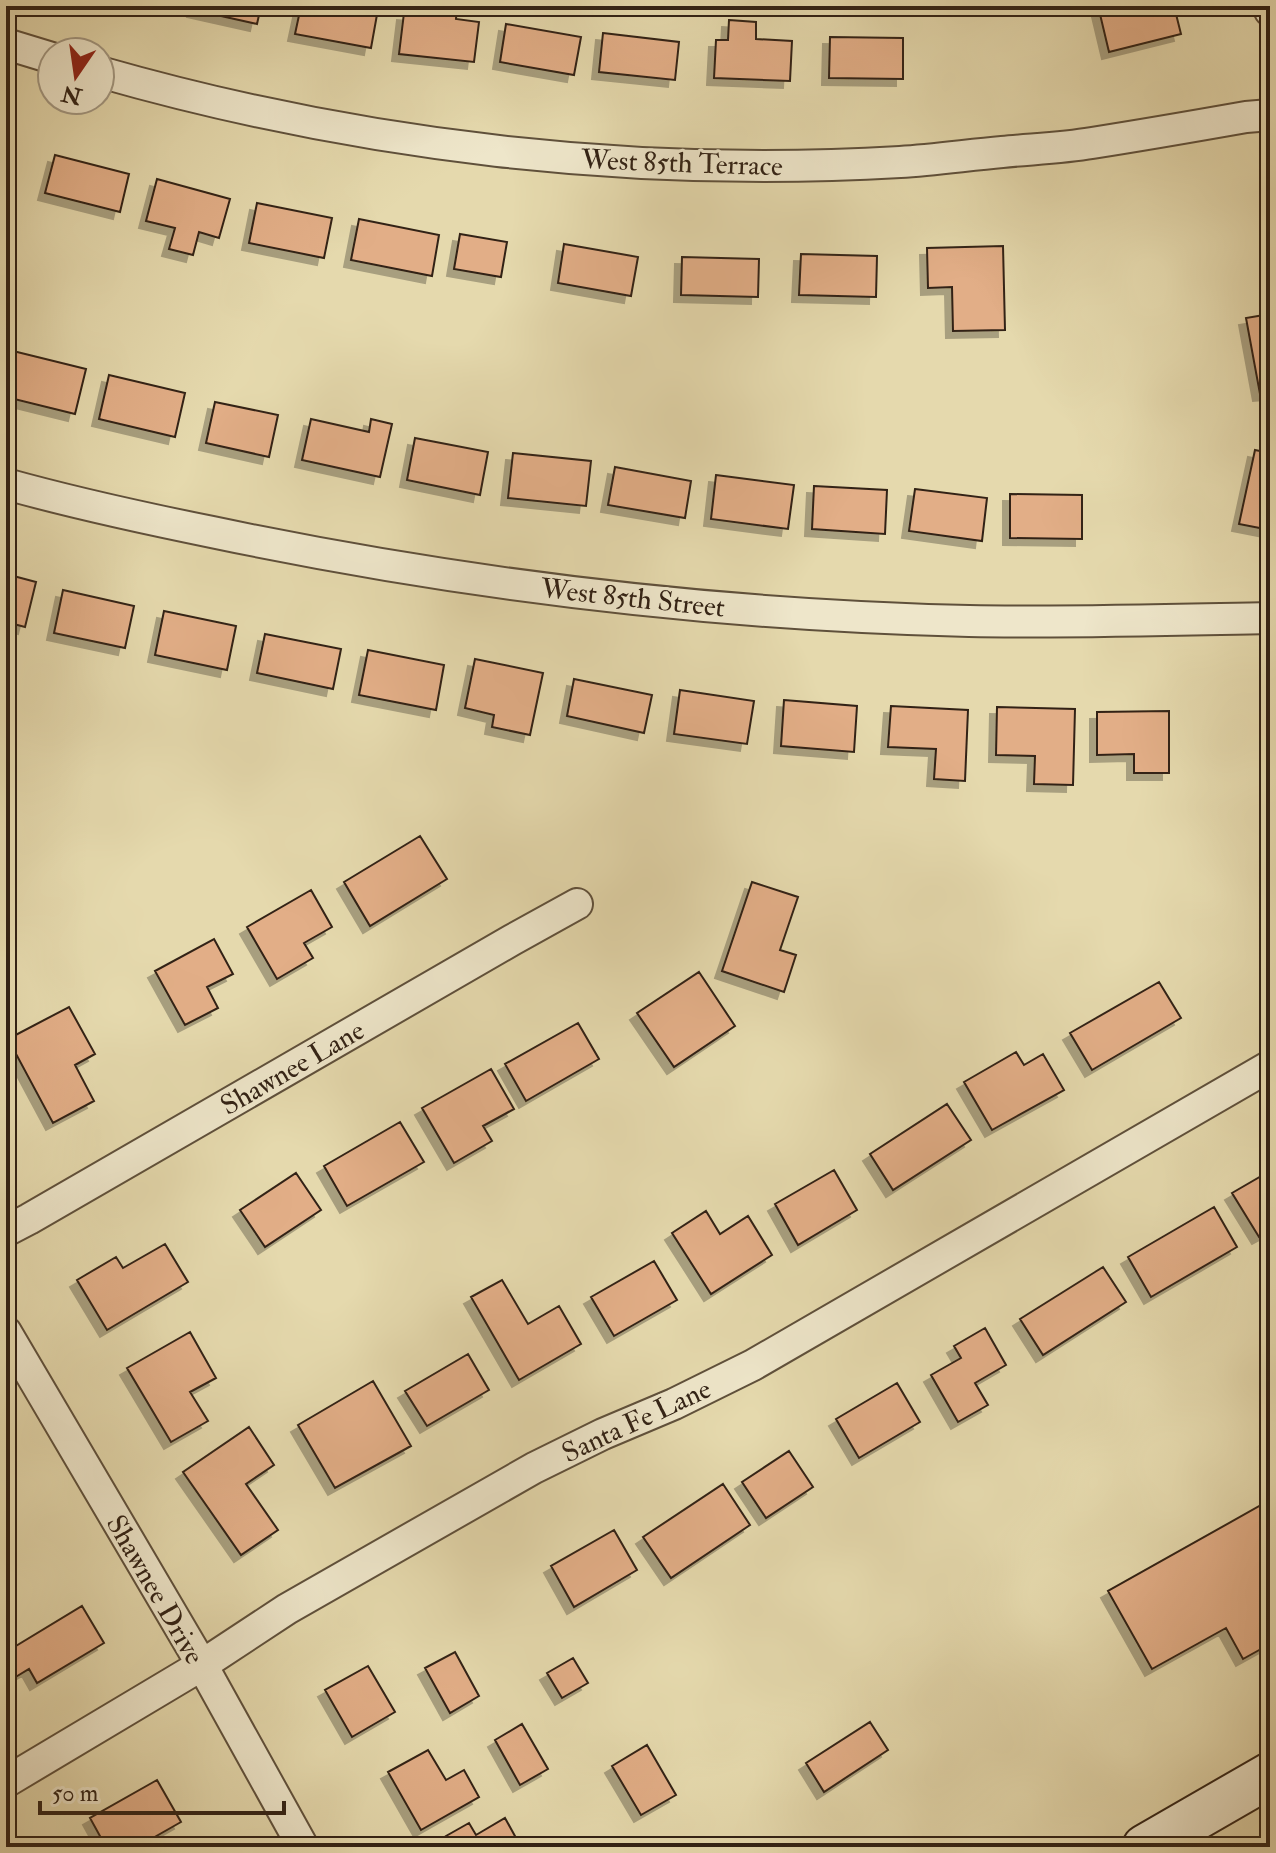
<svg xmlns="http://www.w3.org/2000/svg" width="1276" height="1853" font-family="'IM FELL Double Pica',serif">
	<defs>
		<filter id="shadow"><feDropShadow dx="-7" dy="7" stdDeviation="0" flood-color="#0004"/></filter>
	</defs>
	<rect width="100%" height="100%" fill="#e5d9ad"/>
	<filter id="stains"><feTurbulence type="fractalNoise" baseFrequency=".0025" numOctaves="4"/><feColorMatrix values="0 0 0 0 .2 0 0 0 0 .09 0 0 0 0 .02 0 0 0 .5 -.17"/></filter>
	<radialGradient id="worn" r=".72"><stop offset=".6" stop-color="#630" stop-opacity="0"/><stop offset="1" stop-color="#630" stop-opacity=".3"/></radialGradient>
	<!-- building -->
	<path fill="#e2ae87" stroke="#322215" stroke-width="2" filter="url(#shadow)" d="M195 6H261L257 24 194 10Z
		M301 6H362L378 9 371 48 295 34Z
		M425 6H457L456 19 479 22 474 62 399 54 404 13 425 15Z
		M1115 6H1174L1181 34 1109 52 1099 10Z
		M729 20 756 22V39L792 41 790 81 714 78 716 40H728Z
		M506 24 581 37 574 75 500 62Z
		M603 33 679 42 675 80 599 72Z
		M830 37 903 38V79L829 78Z
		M55 155 129 174 120 212 45 193Z
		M157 179 230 199 219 238 199 232 193 255 169 249 175 228 146 221Z
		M257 203 332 218 324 258 249 243Z
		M359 219 439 235 432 276 351 260Z
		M460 234 507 242 501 277 454 269Z
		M564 244 638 257 631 296 558 283Z
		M1003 246 1005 330 953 331 952 287 928 288 927 248Z
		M801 254 877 256 876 297 799 295Z
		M682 257 759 259 758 297 681 295Z
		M1270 314V393L1260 394 1246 318Z
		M9 350 86 369 75 414 6 397V362Z
		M109 375 185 393 175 437 99 419Z
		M215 402 278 415 269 457 206 443Z
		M311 419 369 432 371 419 392 424 380 477 302 460Z
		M415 438 488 452 480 495 407 480Z
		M1255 450 1270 453V530L1239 524Z
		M513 453 591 461 586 506 508 498Z
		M615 467 691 481 685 518 608 505Z
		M716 475 794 485 788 529 711 519Z
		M814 486 887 490 885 534 812 529Z
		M915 489 987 498 982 541 909 531Z
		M1010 494 1082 495V539L1010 538Z
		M6 574 36 582 25 627 6 622Z
		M63 590 134 606 125 648 54 633Z
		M164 611 236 626 227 670 155 655Z
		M265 634 341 649 333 689 257 673Z
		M368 650 444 665 436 710 359 695Z
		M475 659 543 673 530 735 492 727 494 715 465 708Z
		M574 679 652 695 644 733 567 716Z
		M680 690 754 701 747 744 674 734Z
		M784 700 857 706 854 752 781 746Z
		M891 706 968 710 965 781 934 779 936 749 888 747Z
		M997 707 1075 709 1073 785 1034 784 1035 756 996 755Z
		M1169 711V773H1134V754L1097 755V712Z
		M420 836 447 879 370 926 344 882Z
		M752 882 798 897 780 950 796 955 784 992 722 971Z
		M311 890 332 927 304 943 313 958 277 979 247 927Z
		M214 939 233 974 207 987 218 1008 185 1025 155 971Z
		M699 972 735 1026 674 1067 637 1013Z
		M1159 982 1181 1018 1092 1070 1070 1033Z
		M69 1007 95 1054 75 1065 94 1101 53 1123 8 1039Z
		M578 1023 599 1059 526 1101 505 1064Z
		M1016 1052 1024 1065 1043 1054 1064 1090 992 1130 964 1082Z
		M491 1069 514 1109 483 1126 492 1141 454 1163 422 1108Z
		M947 1104 971 1140 893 1190 870 1154Z
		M400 1122 424 1162 347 1206 324 1166Z
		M834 1170 857 1210 798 1245 775 1204Z
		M1270 1171V1231L1259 1237 1232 1193Z
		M296 1173 321 1210 265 1247 240 1210Z
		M1214 1207 1237 1247 1151 1297 1128 1257Z
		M706 1211 720 1234 748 1216 772 1255 711 1294 672 1233Z
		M165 1244 188 1282 107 1330 77 1280 116 1257 123 1268Z
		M654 1261 677 1300 614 1336 591 1297Z
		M1103 1267 1126 1302 1043 1355 1020 1319Z
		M502 1280 528 1324 559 1306 581 1344 519 1380 471 1297Z
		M985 1328 1006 1365 975 1383 988 1405 958 1422 931 1375 961 1358 954 1346Z
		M190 1332 216 1378 190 1392 208 1421 171 1442 127 1368Z
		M468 1354 489 1390 427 1426 405 1391Z
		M373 1381 411 1446 335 1488 298 1425Z
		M897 1383 920 1422 859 1458 836 1419Z
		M249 1427 274 1465 246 1484 278 1530 241 1555 183 1472Z
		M789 1451 813 1487 766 1518 742 1482Z
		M723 1484 750 1525 671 1578 643 1537Z
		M1270 1500V1644L1243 1659 1226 1628 1152 1669 1108 1591Z
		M614 1530 637 1570 574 1607 551 1566Z
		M82 1606 104 1643 37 1683 29 1669 14 1678 6 1665V1652Z
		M455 1652 479 1696 450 1713 425 1668Z
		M573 1658 588 1683 562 1698 547 1673Z
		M368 1666 395 1712 352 1737 325 1690Z
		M870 1722 888 1750 824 1792 806 1763Z
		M522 1724 548 1769 520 1785 495 1740Z
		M647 1745 676 1795 641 1815 612 1766Z
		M428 1750 446 1780 464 1770 479 1797 421 1830 388 1772Z
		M157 1780 181 1822 137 1847H106L90 1818Z
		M505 1818 521 1847H453L446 1836 469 1823 476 1835Z"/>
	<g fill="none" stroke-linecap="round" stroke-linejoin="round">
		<!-- minor casing -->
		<g stroke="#5f503b" stroke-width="34">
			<path id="minor" d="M1268 6 1270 11
				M6 44 52 58
				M100 72C359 146 631 178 900 162 934 160 968 155 1002 152 1032 149 1062 148 1092 143 1143 135 1195 126 1246 117L1270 115
				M6 484C74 503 143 518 212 532 460 584 715 615 969 621 1069 623 1170 620 1270 618
				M6 1231 29 1219 512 940 577 904
				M6 1332 202 1665 303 1847
				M6 1782 202 1665 287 1609 534 1468 603 1434 674 1404 753 1365 1270 1066"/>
		</g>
		<!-- secondary casing -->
		<g stroke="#322215" stroke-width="48">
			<path id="secondary" d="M1145 1847 1270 1775"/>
		</g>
		<!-- minor -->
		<use href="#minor" stroke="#eee6ca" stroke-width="30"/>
		<!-- secondary -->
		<use href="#secondary" stroke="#eee6ca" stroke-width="44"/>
	</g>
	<g text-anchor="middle" stroke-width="6" stroke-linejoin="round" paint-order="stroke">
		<!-- street labels -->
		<g font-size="28" fill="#322215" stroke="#eee6ca">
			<text transform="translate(682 162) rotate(2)" y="10">West 85th Terrace</text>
			<text transform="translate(633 597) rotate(6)" y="10">West 85th Street</text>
			<text transform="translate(292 1067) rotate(-30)" y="10">Shawnee Lane</text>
			<text transform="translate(636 1420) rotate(-25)" y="10">Santa Fe Lane</text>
			<text transform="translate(156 1589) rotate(60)" y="10">Shawnee Drive</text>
		</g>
	</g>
	<!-- margin -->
	<rect width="1276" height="1853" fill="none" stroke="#e5d9ad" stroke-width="32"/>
	<rect x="8" y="8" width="1260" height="1837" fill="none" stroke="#322215" stroke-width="4"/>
	<rect x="16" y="16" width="1244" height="1821" fill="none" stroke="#322215" stroke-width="2"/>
	<!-- north arrow -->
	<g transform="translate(76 76) rotate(193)"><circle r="38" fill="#eee6ca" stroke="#a39882" stroke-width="2"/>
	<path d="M0-6L14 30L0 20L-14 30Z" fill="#8f2418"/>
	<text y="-12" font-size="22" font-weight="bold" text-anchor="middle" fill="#322215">N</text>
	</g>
	<!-- scale -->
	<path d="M40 1801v12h244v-12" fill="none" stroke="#322215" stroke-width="4"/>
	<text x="52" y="1801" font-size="24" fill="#322215" stroke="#eee6ca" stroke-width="6" paint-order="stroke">50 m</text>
	<rect width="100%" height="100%" filter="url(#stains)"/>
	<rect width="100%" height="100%" fill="url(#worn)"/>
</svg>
